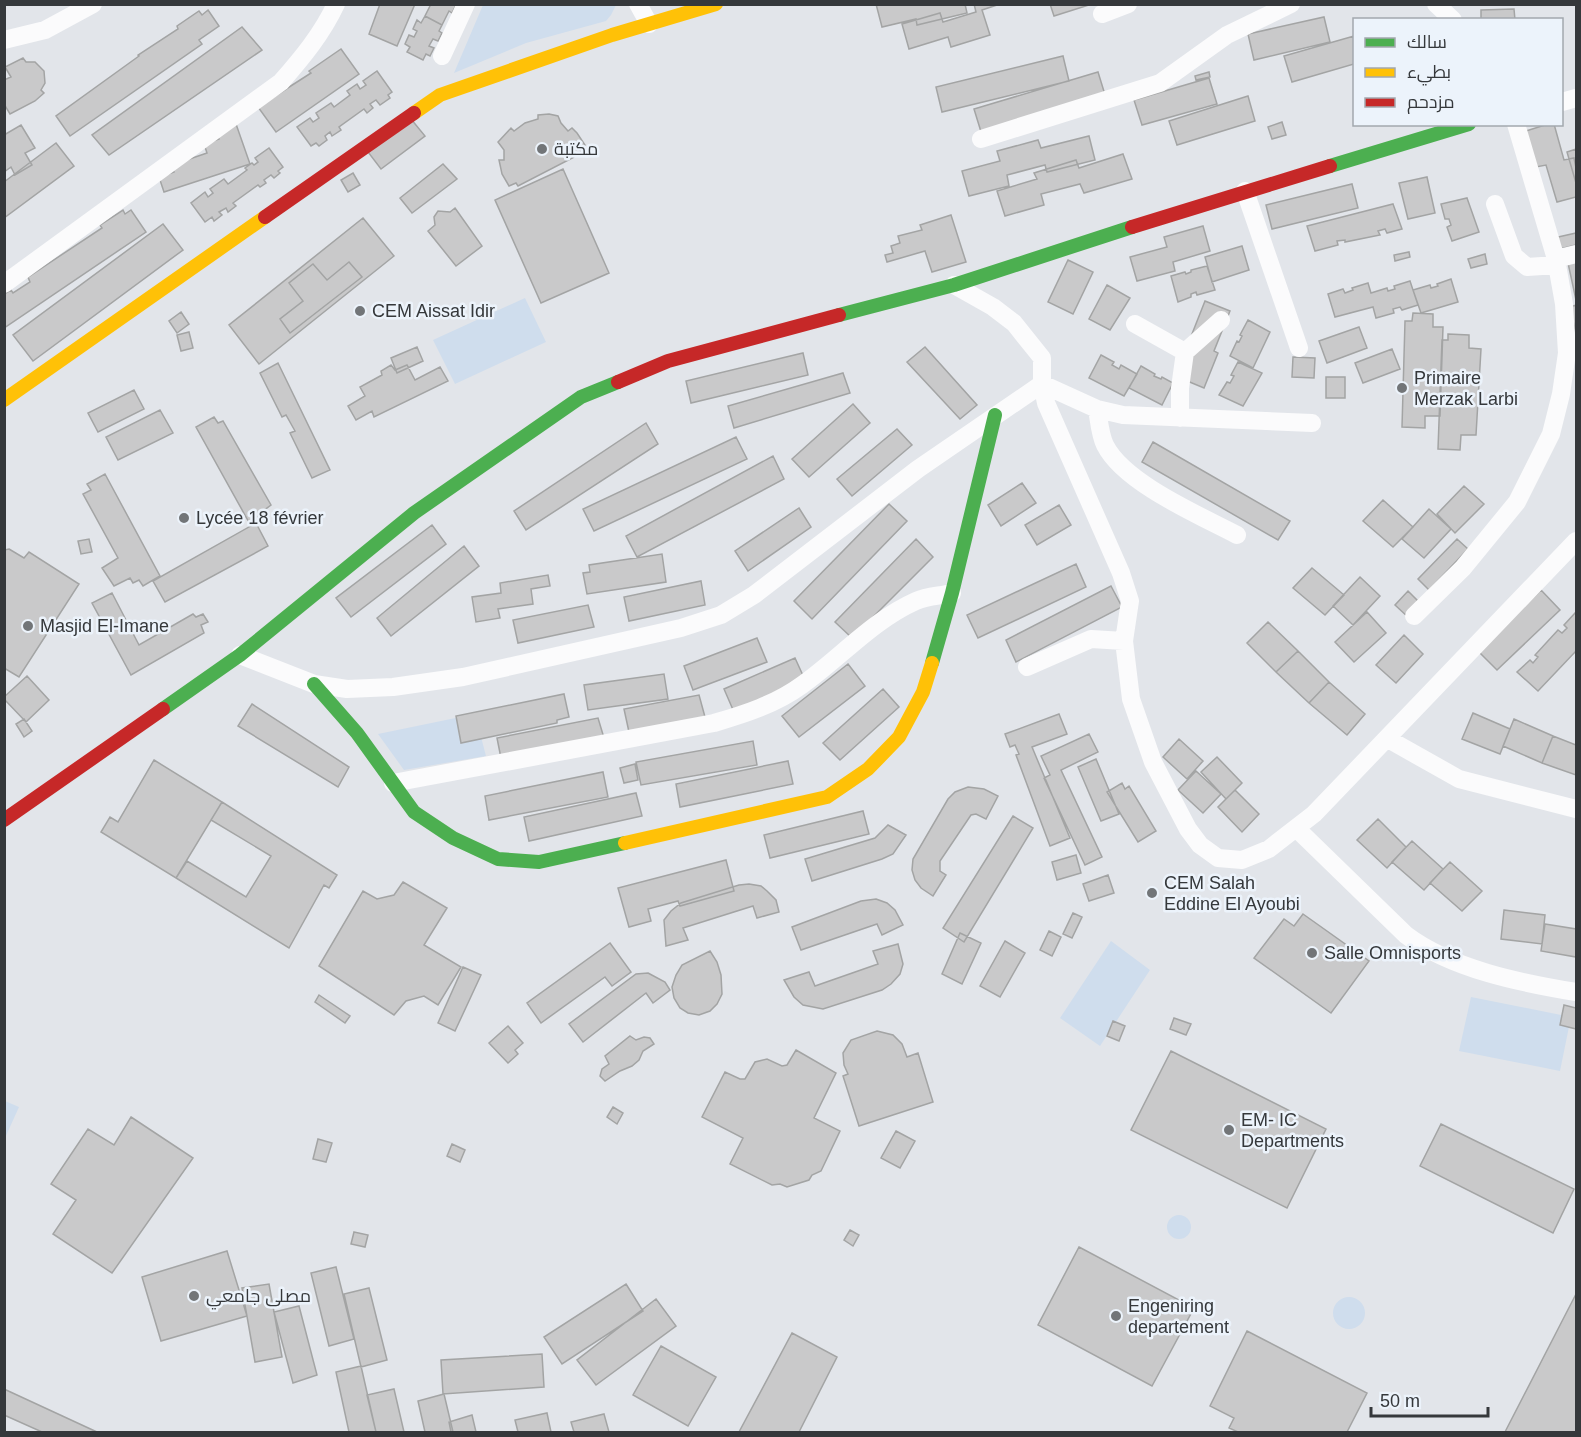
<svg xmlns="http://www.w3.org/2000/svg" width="1581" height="1437" font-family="Arial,Cairo,sans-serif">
	<rect width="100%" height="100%" fill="#e2e5ea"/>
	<!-- green -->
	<path fill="#cfdded" d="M483 5V4L616 5 611 15 606 21 526 43 454 73Z
		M525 298 546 342 455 384 433 340Z
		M475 714 486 756 404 770 378 734Z
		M1111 941 1150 970 1100 1046 1060 1018Z
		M1471 997 1571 1017 1560 1071 1459 1051Z
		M5 1101 19 1107 5 1138Z
		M1167 1227a12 12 0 1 1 24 0a12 12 0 1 1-24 0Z
		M1333 1313a16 16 0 1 1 32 0a16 16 0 1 1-32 0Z"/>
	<!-- building -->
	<path fill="#c9c9ca" stroke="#a3a4a4" stroke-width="1.5" d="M380 4H415L397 46 369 34Z
		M431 4H455L456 5 452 13 449 11 442 25 425 16Z
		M876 4H965L967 13 917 25 916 19 882 27Z
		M974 4H1000L982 10 990 35 951 47 948 37 909 49 902 24 940 13 943 22 976 12Z
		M1050 4H1089V5L1054 16Z
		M1514 9 1515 20H1481V10Z
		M208 10 219 26 199 40 202 44 70 136 56 116 139 56 138 55 178 29 177 26 199 11 202 15Z
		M425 16 442 25 439 31 442 33 438 41 433 39 429 46 434 48 430 56 426 54 423 60 407 52 410 47 405 44 409 35 414 37 417 31 413 29 417 20 421 23Z
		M1324 17 1330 42 1254 60 1248 34Z
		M242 27 262 50 109 155 92 135Z
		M1354 36V64L1292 82 1284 56Z
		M341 49 359 74 276 132 258 107 311 73 309 71Z
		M1063 56 1069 81 942 112 936 87Z
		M23 58 26 62H35L44 71 45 83 41 90 44 93 35 101 10 114 4 104V80L11 77 5 67Z
		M377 71 392 92 388 95 390 98 380 105 376 100 370 104 373 108 367 113 364 109 339 127 341 130 332 136 330 132 325 136 327 140 319 146 316 143 311 146 297 127 310 118 313 122 319 118 316 113 331 103 334 107 350 95 347 91 357 84 360 89 366 85 363 81Z
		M1098 72 1106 98 982 135 974 109Z
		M1209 72 1210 77 1196 80 1195 76Z
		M1209 78 1217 104 1142 125 1134 100Z
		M1248 96 1255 121 1177 145 1169 121Z
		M549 114 558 116 561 123 568 131 572 128 577 133 585 145 579 149 582 153 518 186 516 183 509 186 502 174 499 160H504V150L498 142 511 128 514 131 525 123 538 119V115Z
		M411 119 425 136 381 169 368 152Z
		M1282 122 1286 135 1272 139 1268 127Z
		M236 124 250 164 164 192 159 177 174 172 172 165 207 153 204 144 219 139 217 131Z
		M1548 124H1554L1564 160 1574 158 1576 168V197L1557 202 1546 165 1536 167 1526 131Z
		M21 125 35 148 25 153 32 165 15 175 11 167 4 172V135Z
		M1089 136 1095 160 1047 172 1045 165 1007 175 1009 186 969 196 962 171 1000 161 997 151 1038 140 1041 148Z
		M56 143 74 166 4 218V182Z
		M269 148 283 167 278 171 280 173 274 178 271 175 264 180 266 183 260 187 258 185 233 203 236 206 228 212 226 208 219 212 222 215 214 221 212 217 205 222 191 203 205 192 208 197 213 193 210 189 224 179 228 184 247 170 245 168 252 163 254 165 258 162 255 158Z
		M1576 149V183L1567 152Z
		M1123 154 1132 179 1084 193 1080 184 1041 194 1044 205 1005 216 997 191 1037 179 1034 173 1076 160 1079 168Z
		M443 164 457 179 412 213 400 198Z
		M563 169 609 273 541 303 495 200Z
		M353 173 360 185 348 192 341 180Z
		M1427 177 1435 213 1408 219 1399 183Z
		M1352 184 1358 208 1272 229 1266 205Z
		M1467 198 1479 232 1452 241 1447 227 1451 225 1449 219H1445L1441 204Z
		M1393 204 1402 229 1387 233 1385 229 1378 231 1380 235 1345 242V240L1337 241 1338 245 1315 251 1307 226Z
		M455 208 482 246 456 266 428 231 435 225 434 217 438 211 450 212Z
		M123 210 125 214 131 210 146 232 4 328V294L11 290 13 293 30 282 28 277 102 228 100 225Z
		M951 215 966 262 932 272 925 251 887 262 885 255 893 253 891 246 900 243 898 236 922 230 920 225Z
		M363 218 394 256 259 364 229 325Z
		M163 224 183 250 33 361 13 335Z
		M1203 226 1210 251 1173 262 1175 271 1137 281 1130 257 1167 247 1164 237Z
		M1576 233V245L1552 251 1549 239Z
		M1242 246 1249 270 1212 282 1205 257Z
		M1409 252 1410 257 1395 261 1394 255Z
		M1485 254 1487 264 1471 268 1468 259Z
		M1068 260 1093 272 1073 314 1048 302Z
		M1576 261V300L1568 263Z
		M349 262 362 277 290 333 280 319 303 301 289 283 313 264 327 280Z
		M1207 266 1215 290 1197 295 1196 292 1191 294V297L1178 302 1171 276 1185 272 1186 274 1191 272V270Z
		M1451 279 1458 302 1421 313 1413 290 1430 285 1431 288 1438 286 1437 284Z
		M1410 281 1418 305 1402 310 1400 307 1393 309 1394 313 1376 318 1373 307 1335 317 1328 294 1343 289 1345 293 1353 290 1352 288 1368 283 1371 293 1387 288 1388 291 1395 289 1394 286Z
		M1107 285 1130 298 1110 330 1089 319Z
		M1205 301 1230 311 1214 351 1218 353 1204 388 1180 378 1190 339Z
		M1576 305V334L1570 307Z
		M181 312 189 324 177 333 169 321Z
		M1413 313 1433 314V327H1443L1440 416H1425V428L1402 427 1405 321H1412Z
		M1248 320 1270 332 1253 368 1230 356 1237 341 1239 342 1242 336 1240 335Z
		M1359 327 1367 348 1327 363 1319 341Z
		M189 332 193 348 181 351 177 335Z
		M1448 334 1469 335V348L1481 349 1476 435H1461L1460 450 1438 449 1442 340H1448Z
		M417 347 423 361 397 373 391 358Z
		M925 347 977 405 960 419 907 362Z
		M1392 349 1400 369 1363 383 1355 363Z
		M803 353 808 375 691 403 686 381Z
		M1101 355 1114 362 1112 365 1119 369 1121 365 1137 374 1124 396 1089 378Z
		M1293 357 1315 358 1314 378 1292 377Z
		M1238 362 1262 373 1243 406 1219 395 1227 382 1230 383 1234 376 1231 375Z
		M278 363 330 470 312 478 290 433 295 431 286 415 282 417 260 373Z
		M391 365 395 370 407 365 415 380 440 367 448 381 374 417 372 411 356 420 348 406 365 396 360 387 382 375 381 371Z
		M1141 366 1155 374 1154 376 1161 379 1162 377 1173 383 1162 405 1129 388Z
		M843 373 850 393 734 428 728 406Z
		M1326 377H1345V398H1326Z
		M134 390 144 409 98 432 88 413Z
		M853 404 870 423 809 477 792 459Z
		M160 410 173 433 118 460 106 437Z
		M214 417 218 423 223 421 271 505 263 511 266 517 251 526 196 427Z
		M646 423 658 444 526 530 514 511Z
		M897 429 912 445 852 496 837 479Z
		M736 437 747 459 594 531 583 509Z
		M1153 442 1290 521 1278 540 1142 462Z
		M773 456 784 479 637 557 626 536Z
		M105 474 160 576 143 586 139 580 133 583 130 578 114 586 102 568 118 558 83 494 91 490 87 484Z
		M1022 483 1036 503 1001 526 988 505Z
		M1464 486 1484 504 1455 533 1437 514Z
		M1383 500 1413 527 1393 547 1363 521Z
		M889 504 907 521 812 619 794 601Z
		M1059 505 1071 525 1037 545 1025 525Z
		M799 508 811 527 748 571 735 551Z
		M1429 509 1451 529 1424 558 1402 539Z
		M256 523 268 546 165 602 153 581Z
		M432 525 446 544 351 617 336 598Z
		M89 539 92 552 81 554 78 541Z
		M916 539 933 557 852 638 835 622Z
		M1457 539 1468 549 1429 590 1418 579Z
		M464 546 479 566 391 636 377 618Z
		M9 549 24 558 29 552 79 584 19 677 4 668V550Z
		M662 554 666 582 587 594 583 573 590 572 589 565Z
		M1076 564 1086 587 978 638 967 615Z
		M1312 568 1344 595 1325 615 1293 588Z
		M548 575 550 586 531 589 533 604 498 609 500 618 476 622 472 597 501 593 500 583Z
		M1360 577 1380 596 1353 625 1333 606Z
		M701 581 705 605 629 621 624 597Z
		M1111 586 1122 607 1016 662 1006 640Z
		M1541 590 1560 610 1497 670 1477 650Z
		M1408 591 1422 605 1409 618 1395 605Z
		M112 593 139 645 193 614 196 617 203 614 208 622 201 625 204 633 131 675 92 603Z
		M588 605 594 627 518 643 513 620Z
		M1367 612 1386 633 1354 662 1335 642Z
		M1576 612V651L1538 691 1517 672 1530 660 1533 663 1538 657 1535 655 1558 630 1562 633 1567 628 1564 625Z
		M1268 622 1298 651 1276 672 1247 643Z
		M1404 635 1423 654 1396 683 1376 665Z
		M757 638 767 662 693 690 684 666Z
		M1298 651 1329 682 1309 703 1276 672Z
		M795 658 805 680 734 712 724 689Z
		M848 664 865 686 799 737 782 716Z
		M664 674 668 699 588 710 584 685Z
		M27 676 49 700 26 722 4 699V697Z
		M1329 682 1365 714 1347 735 1309 703Z
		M883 689 899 707 840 760 823 743Z
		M564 694 569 717 557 720V723L461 743 456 716Z
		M699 695 705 717 629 732 624 709Z
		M252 704 349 767 338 787 238 726Z
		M1473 713 1510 729 1500 754 1462 739Z
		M1059 714 1067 734 1032 747 1070 838 1050 846 1016 755 1019 754 1015 745 1010 747 1005 734Z
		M598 718 604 738 501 758 497 738Z
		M24 719 32 731 24 737 16 724Z
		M1514 719 1553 736 1542 763 1503 746Z
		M1089 734 1098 752 1061 770 1102 857 1085 865 1044 778 1050 775 1041 756Z
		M1553 736 1576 745V775L1542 763Z
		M1179 739 1203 761 1187 779 1163 757Z
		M753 741 757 765 641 785 636 762Z
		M1217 757 1242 783 1226 799 1201 772Z
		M1096 759 1119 814 1101 821 1078 767Z
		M154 760 222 802 176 878 101 832 110 817 118 822Z
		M788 761 793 784 680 807 676 784Z
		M635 764 638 780 624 783 620 768Z
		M1196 771 1221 794 1203 813 1178 790Z
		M603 772 608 797 489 820 485 796Z
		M1122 783 1125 789 1129 786 1156 831 1138 842 1107 792Z
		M968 787 984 789 998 796 986 819 976 814 971 815 940 861V871L946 875 933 896 921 888 915 880 912 870 913 859 948 799 955 792Z
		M1235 790 1259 814 1242 832 1218 807Z
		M636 793 642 816 529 841 524 817Z
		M222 802 337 875 329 888 324 885 289 948 176 878 187 861 246 897 271 856 211 820Z
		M863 811 869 834 770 858 764 835Z
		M1013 816 1033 828 964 942 943 928Z
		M1378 819 1406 847 1387 868 1357 840Z
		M888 825 906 835 893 854 882 859 812 881 805 859 875 838Z
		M1412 841 1443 869 1424 890 1392 862Z
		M1076 855 1081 873 1057 880 1052 862Z
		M726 860 734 891 680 906 678 901 648 909 651 921 629 927 618 888Z
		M1450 862 1482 891 1462 911 1430 883Z
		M1108 875 1114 893 1089 901 1083 884Z
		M403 882 447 908 424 945 461 967 438 1005 424 996 406 1001 394 1015 319 966 363 891 377 899 394 895Z
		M749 884 761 886 767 891 776 900 779 912 757 918 753 906 683 928 688 940 666 946 664 920 671 911 681 903 739 885Z
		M876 899 887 903 895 910 903 925 882 935 877 924 801 950 792 927 861 901Z
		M1504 910 1545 915 1542 944 1501 939Z
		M1073 913 1082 917 1072 938 1063 934Z
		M1303 914 1369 961 1331 1013 1254 958 1284 919 1294 926Z
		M1545 924 1576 929V957L1541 951Z
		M1049 931 1061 937 1052 956 1040 950Z
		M960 933 981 943 962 984 942 974Z
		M1005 941 1025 953 1000 997 980 986Z
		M610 943 631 972 612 986 605 977 541 1023 527 1003Z
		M898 944 903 964 900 974 891 984 882 990 823 1009 803 1005 794 997 784 980 809 972 815 986 878 964 873 951Z
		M710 951 717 962 721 975 722 994 717 1004 710 1011 699 1015 688 1013 680 1008 674 998 672 987 676 975 682 965Z
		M463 967 481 975 455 1031 438 1023Z
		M648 973 665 982 670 990 653 1003 646 993 583 1042 569 1024 636 974Z
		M319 995 350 1016 345 1023 315 1002Z
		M1564 1005 1576 1008V1029L1560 1025Z
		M1174 1018 1191 1024 1186 1035 1170 1029Z
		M1113 1021 1125 1026 1119 1041 1107 1036Z
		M508 1026 523 1043 515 1050 518 1054 508 1063 489 1043Z
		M877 1031 893 1035 902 1044 907 1057 918 1053 933 1102 859 1126 843 1076 848 1074 844 1065 843 1053 851 1040Z
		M630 1036 636 1040 644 1037 650 1038 654 1044 643 1051 639 1060 632 1066 620 1071 605 1081 600 1076 602 1069 609 1064 605 1056Z
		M796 1050 836 1073 814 1118 840 1131 821 1171 812 1175 809 1180 787 1187 780 1184 772 1185 730 1164 743 1138 702 1117 725 1072 740 1079H745L755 1062 767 1059 782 1066 787 1065Z
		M1171 1051 1326 1129 1287 1208 1131 1130Z
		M613 1107 623 1113 617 1124 607 1117Z
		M131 1117 193 1158 112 1273 53 1234 76 1200 51 1184 88 1129 114 1145Z
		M1441 1124 1574 1189 1553 1233 1420 1166Z
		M896 1131 915 1141 900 1168 881 1158Z
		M318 1139 332 1143 326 1162 313 1159Z
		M452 1144 465 1150 460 1162 447 1156Z
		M850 1230 859 1235 853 1246 844 1240Z
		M354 1232 368 1235 365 1247 351 1244Z
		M1079 1247 1194 1308 1152 1386 1038 1325Z
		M227 1251 247 1316 161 1341 142 1277Z
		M336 1267 354 1339 329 1346 311 1273Z
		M269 1284 282 1357 255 1362 242 1288Z
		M626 1284 643 1311 562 1364 544 1337Z
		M369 1288 387 1360 361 1367 344 1294Z
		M1576 1294V1432H1505Z
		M656 1299 676 1326 596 1385 577 1360Z
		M299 1306 317 1375 293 1383 274 1312Z
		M1247 1331 1367 1393 1347 1432H1238L1229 1428 1234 1418 1210 1406Z
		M792 1333 837 1357 799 1432H739Z
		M661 1346 716 1377 688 1426 633 1395Z
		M542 1354 544 1387 443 1394 441 1360Z
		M361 1366 376 1432H349L336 1372Z
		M4 1389 97 1432H42L4 1415Z
		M394 1389 404 1432H376L367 1395Z
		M444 1394 453 1432H425L418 1401Z
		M547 1413 551 1432H518L515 1420Z
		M604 1414 609 1432H574L571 1422Z
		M472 1415 476 1432H451L449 1422Z"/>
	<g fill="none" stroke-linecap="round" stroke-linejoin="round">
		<!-- street -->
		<path stroke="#fbfbfc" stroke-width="18" d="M638 4 649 24
			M1436 4 1453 20
			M1102 14 1128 4
			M4 40 45 30 93 4
			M442 56 466 4
			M1562 102 1576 98
			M981 139 1160 83 1227 35 1291 4
			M1245 191 1299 348
			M1495 204 1514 256 1527 267 1557 265
			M1556 259 1576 254
			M4 284 281 82C302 58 322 34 336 4
			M1135 324 1185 352
			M1042 384 1046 403 1121 573 1130 601 1124 641 1131 699 1153 762 1188 829 1200 845 1218 858 1242 860 1269 849 1314 814 1576 541
			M1042 384 1097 409 1123 415 1312 423
			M1097 409C1099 420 1100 435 1105 445 1124 483 1199 515 1237 535
			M1180 418V388L1185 352 1221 320
			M1414 616 1463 568 1517 502 1551 434 1561 394 1567 353 1564 304 1556 259 1516 124
			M240 655 314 684 347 689 393 687 463 677 681 628 721 615 754 595 918 469 1042 384V358L1014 323 993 307 954 285
			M1027 667 1091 639 1124 641
			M1388 739 1459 779 1576 809
			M393 783 714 723C745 714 776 704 802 685 840 658 873 620 916 601 927 596 940 596 952 593
			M1297 829 1406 935C1451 969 1521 983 1576 992"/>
		<!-- fast -->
		<path stroke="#4caf50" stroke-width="14" d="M1330 166 1469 124
			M839 315 954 285 1132 227
			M932 663 952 593 995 415
			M314 684 357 733 414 812 453 838 498 859 539 862 625 843
			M163 709 240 655 414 513 581 397 618 382"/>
		<!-- slow -->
		<path stroke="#ffc107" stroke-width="14" d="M414 113 440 95 612 35 716 4
			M4 400 265 217
			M625 843 827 797 868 769 899 737 923 692 932 663"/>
		<!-- jam -->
		<path stroke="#c62828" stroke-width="14" d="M265 217 414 113
			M1132 227 1330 166
			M618 382 668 361 839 315
			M4 820 163 709"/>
	</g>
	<!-- markers -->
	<g fill="#727578" stroke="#ecf3fb" stroke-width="2">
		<circle cx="542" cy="149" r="6"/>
		<circle cx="360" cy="311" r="6"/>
		<circle cx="1402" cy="388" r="6"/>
		<circle cx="184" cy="518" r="6"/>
		<circle cx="28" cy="626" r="6"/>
		<circle cx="1152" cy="893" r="6"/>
		<circle cx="1312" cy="953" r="6"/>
		<circle cx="1229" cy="1130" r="6"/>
		<circle cx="194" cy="1296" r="6"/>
		<circle cx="1116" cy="1316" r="6"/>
	</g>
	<g text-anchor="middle" stroke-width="5" stroke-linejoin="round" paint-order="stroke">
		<!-- poi labels -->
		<g font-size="18" fill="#35383b" stroke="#ecf3fb" text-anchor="start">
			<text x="554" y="155">مكتبة</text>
			<text x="372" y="317">CEM Aissat Idir</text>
			<text x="1414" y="384">Primaire<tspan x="1414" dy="21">Merzak Larbi</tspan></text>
			<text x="196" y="524">Lycée 18 février</text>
			<text x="40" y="632">Masjid El-Imane</text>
			<text x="1164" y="889">CEM Salah<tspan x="1164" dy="21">Eddine El Ayoubi</tspan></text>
			<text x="1324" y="959">Salle Omnisports</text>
			<text x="1241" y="1126">EM- IC<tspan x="1241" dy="21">Departments</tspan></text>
			<text x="206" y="1302">مصلى جامعي</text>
			<text x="1128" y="1312">Engeniring<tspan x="1128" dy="21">departement</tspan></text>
		</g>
	</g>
	<!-- border -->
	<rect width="1581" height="1437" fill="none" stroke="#35383b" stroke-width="12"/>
	<!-- legend -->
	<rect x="1353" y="18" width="210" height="108" fill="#ecf3fb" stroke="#a3a8ae" stroke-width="1.5"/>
	<rect x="1365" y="38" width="30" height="9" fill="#4caf50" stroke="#a3a8ae" stroke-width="1.5"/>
	<text x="1407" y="48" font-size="18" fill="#35383b">سالك</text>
	<rect x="1365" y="68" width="30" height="9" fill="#ffc107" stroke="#a3a8ae" stroke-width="1.5"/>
	<text x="1407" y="78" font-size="18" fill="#35383b">بطيء</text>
	<rect x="1365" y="98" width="30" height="9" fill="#c62828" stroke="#a3a8ae" stroke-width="1.5"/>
	<text x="1407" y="108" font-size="18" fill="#35383b">مزدحم</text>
	<!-- scale -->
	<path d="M1371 1407v9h117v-9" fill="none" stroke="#35383b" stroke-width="3"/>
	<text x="1380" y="1407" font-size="18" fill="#35383b" stroke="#ecf3fb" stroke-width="4.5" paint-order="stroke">50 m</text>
</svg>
